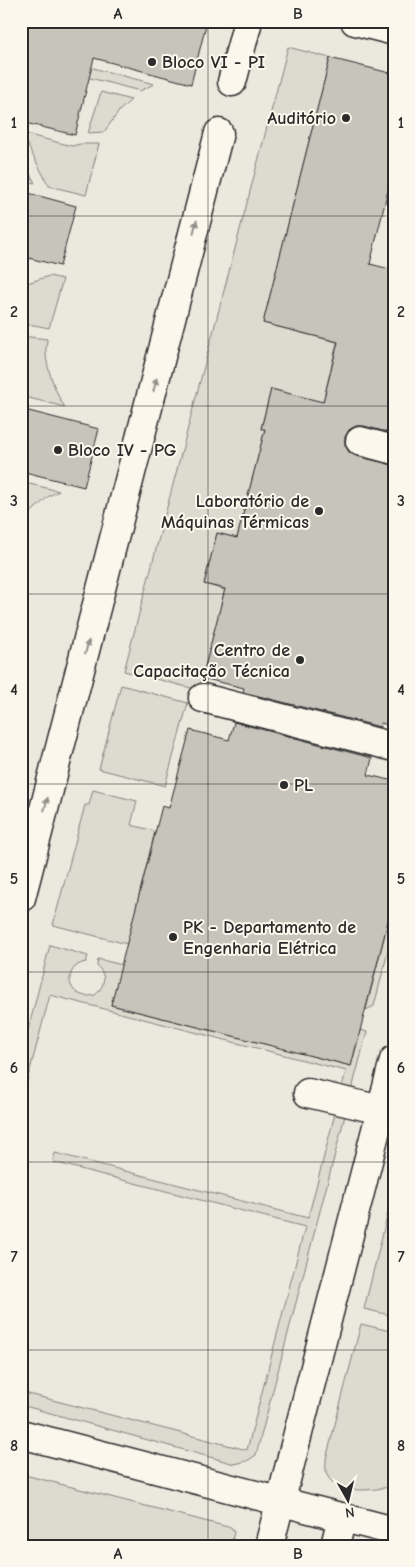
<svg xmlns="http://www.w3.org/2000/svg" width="415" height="1567" viewBox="0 0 415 1567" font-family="'Comic Neue',sans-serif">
  <rect width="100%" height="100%" fill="#fbf7ec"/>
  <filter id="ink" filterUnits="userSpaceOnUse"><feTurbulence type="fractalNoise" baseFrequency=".02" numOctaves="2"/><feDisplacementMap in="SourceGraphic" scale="10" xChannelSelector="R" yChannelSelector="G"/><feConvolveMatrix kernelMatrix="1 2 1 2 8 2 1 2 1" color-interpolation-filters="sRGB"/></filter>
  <g filter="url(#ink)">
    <rect fill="#ebe8de" x="21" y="21" width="373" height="1525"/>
    <g fill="#dddad0" stroke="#84827e">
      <polygon points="288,47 330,58 263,323 337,342 314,441 304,398 271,389 261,428 265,429 237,538 217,533 204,584 225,590 199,690 124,671"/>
      <polygon points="21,49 154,84 140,91 21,60"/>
      <polygon points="101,92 131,100 120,110 104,132 88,133"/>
      <polygon points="21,133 72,146 80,144 99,144 86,195 49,186"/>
      <polygon points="21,157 35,183 21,180"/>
      <polygon points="49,276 63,279 49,328 34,325 21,325 21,285"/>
      <path d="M21,336L47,339C47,344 45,350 46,355C47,369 57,397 65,407L21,396Z"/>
      <polygon points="21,482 59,491 49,496 25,518 21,514"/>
      <polygon points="121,685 188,703 165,786 99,769"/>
      <polygon points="93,790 137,801 131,825 155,831 127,944 53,925 85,805 89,805"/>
      <polygon points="394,898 394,928 374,1006 366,1010"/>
      <path d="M50,945L88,956L86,962C61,966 66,1002 95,995C105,986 107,975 97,966L98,959L122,965L111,1005L351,1066L361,1030L367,1032L256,1455L247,1461L235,1464L21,1405V1392L247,1450L305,1227L53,1162L55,1153L308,1218L346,1071L50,995L21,1104V1057Z"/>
      <polygon points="394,1188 394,1316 364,1309"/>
      <path d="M361,1324L394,1332V1389L389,1408L394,1410V1486C376,1490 337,1496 327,1475C325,1470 326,1464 326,1459Z"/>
      <polygon points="21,1474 232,1528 234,1532 231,1546 21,1546"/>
    </g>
    <g fill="#c7c4bc" stroke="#2b2b2b">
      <polygon points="21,21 207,21 191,84 94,58 75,135 21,122"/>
      <polygon points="330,58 394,74 394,166 370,264 394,270 394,434 364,426 356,426 349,430 345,437 345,445 349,452 356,456 394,465 394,727 381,723 380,727 243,692 244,688 202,678 225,589 204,584 217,533 237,538 265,429 261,429 271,389 323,402 338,342 263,323"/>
      <polygon points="21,191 76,206 60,266 21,256"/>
      <polygon points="21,409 99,429 84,487 21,471"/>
      <polygon points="234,722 372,758 368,775 394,781 394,898 351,1066 111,1005 162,806 169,808 190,730 229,740"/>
    </g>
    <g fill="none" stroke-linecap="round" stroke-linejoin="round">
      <defs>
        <g id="minor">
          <polyline points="355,21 394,31"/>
          <polyline points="232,82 248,21"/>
          <polyline points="360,441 394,450"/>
          <polyline points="203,698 394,747"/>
          <polyline points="21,898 219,133"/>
          <polyline points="308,1093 394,1113"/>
          <polyline points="21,1434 394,1531"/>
          <polyline points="269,1546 394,1060"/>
          <polyline points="335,1546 342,1517"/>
        </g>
      </defs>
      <use href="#minor" stroke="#2b2b2b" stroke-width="31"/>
      <use href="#minor" stroke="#fbf7ec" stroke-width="28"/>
    </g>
    <defs><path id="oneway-solid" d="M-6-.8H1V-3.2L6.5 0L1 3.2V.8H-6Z" transform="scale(1.25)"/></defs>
    <g fill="#93918c">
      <use href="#oneway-solid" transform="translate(195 227) rotate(-76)"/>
      <use href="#oneway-solid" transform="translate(155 385) rotate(-76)"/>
      <use href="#oneway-solid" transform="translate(87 647) rotate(-75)"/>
      <use href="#oneway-solid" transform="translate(46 804) rotate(-75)"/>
    </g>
  </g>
  <path fill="none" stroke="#2b2b2b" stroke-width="1" stroke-opacity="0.55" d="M208,21V1546M21,216H394M21,406H394M21,594H394M21,784H394M21,972H394M21,1162H394M21,1350H394"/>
  <g fill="#2b2b2b" stroke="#fbf7ec" stroke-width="2">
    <circle cx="152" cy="62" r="5"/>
    <circle cx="346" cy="118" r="5"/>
    <circle cx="58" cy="450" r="5"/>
    <circle cx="319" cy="511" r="5"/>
    <circle cx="300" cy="660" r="5"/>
    <circle cx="284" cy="785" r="5"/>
    <circle cx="173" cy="937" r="5"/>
  </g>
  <g text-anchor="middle" stroke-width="4" stroke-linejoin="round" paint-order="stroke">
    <g font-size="18" font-weight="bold" fill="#2b2b2b" stroke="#fbf7ec" text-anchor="start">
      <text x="162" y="68">Bloco VI - PI</text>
      <text x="336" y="124" text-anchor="end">Auditório</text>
      <text x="68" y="456">Bloco IV - PG</text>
      <text x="309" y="507" text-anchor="end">Laboratório de<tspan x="309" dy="21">Máquinas Térmicas</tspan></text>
      <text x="290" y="656" text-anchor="end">Centro de<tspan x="290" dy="21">Capacitação Técnica</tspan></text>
      <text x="294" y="791">PL</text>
      <text x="183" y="933">PK - Departamento de<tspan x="183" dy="21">Engenharia Elétrica</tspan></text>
    </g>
  </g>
  <rect width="415" height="1567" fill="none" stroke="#fbf7ec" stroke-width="55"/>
  <g transform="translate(348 1500) rotate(172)" stroke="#fbf7ec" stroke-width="4" paint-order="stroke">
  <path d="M0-4L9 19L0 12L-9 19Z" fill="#2b2b2b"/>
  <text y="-8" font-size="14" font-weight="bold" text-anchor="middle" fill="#2b2b2b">N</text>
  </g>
  <rect x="28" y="28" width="360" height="1512" fill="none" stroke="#2b2b2b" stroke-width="2"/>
  <g font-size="16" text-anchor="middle" font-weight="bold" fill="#2b2b2b">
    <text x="118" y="19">A</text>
    <text x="298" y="19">B</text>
    <text x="14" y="128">1</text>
    <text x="401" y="128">1</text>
    <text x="14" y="317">2</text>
    <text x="401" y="317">2</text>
    <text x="14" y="506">3</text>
    <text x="401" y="506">3</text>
    <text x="14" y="695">4</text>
    <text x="401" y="695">4</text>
    <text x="14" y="884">5</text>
    <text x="401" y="884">5</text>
    <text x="14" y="1073">6</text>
    <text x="401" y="1073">6</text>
    <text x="14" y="1262">7</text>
    <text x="401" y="1262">7</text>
    <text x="14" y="1451">8</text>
    <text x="401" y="1451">8</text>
    <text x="118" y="1559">A</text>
    <text x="298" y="1559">B</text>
  </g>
</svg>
